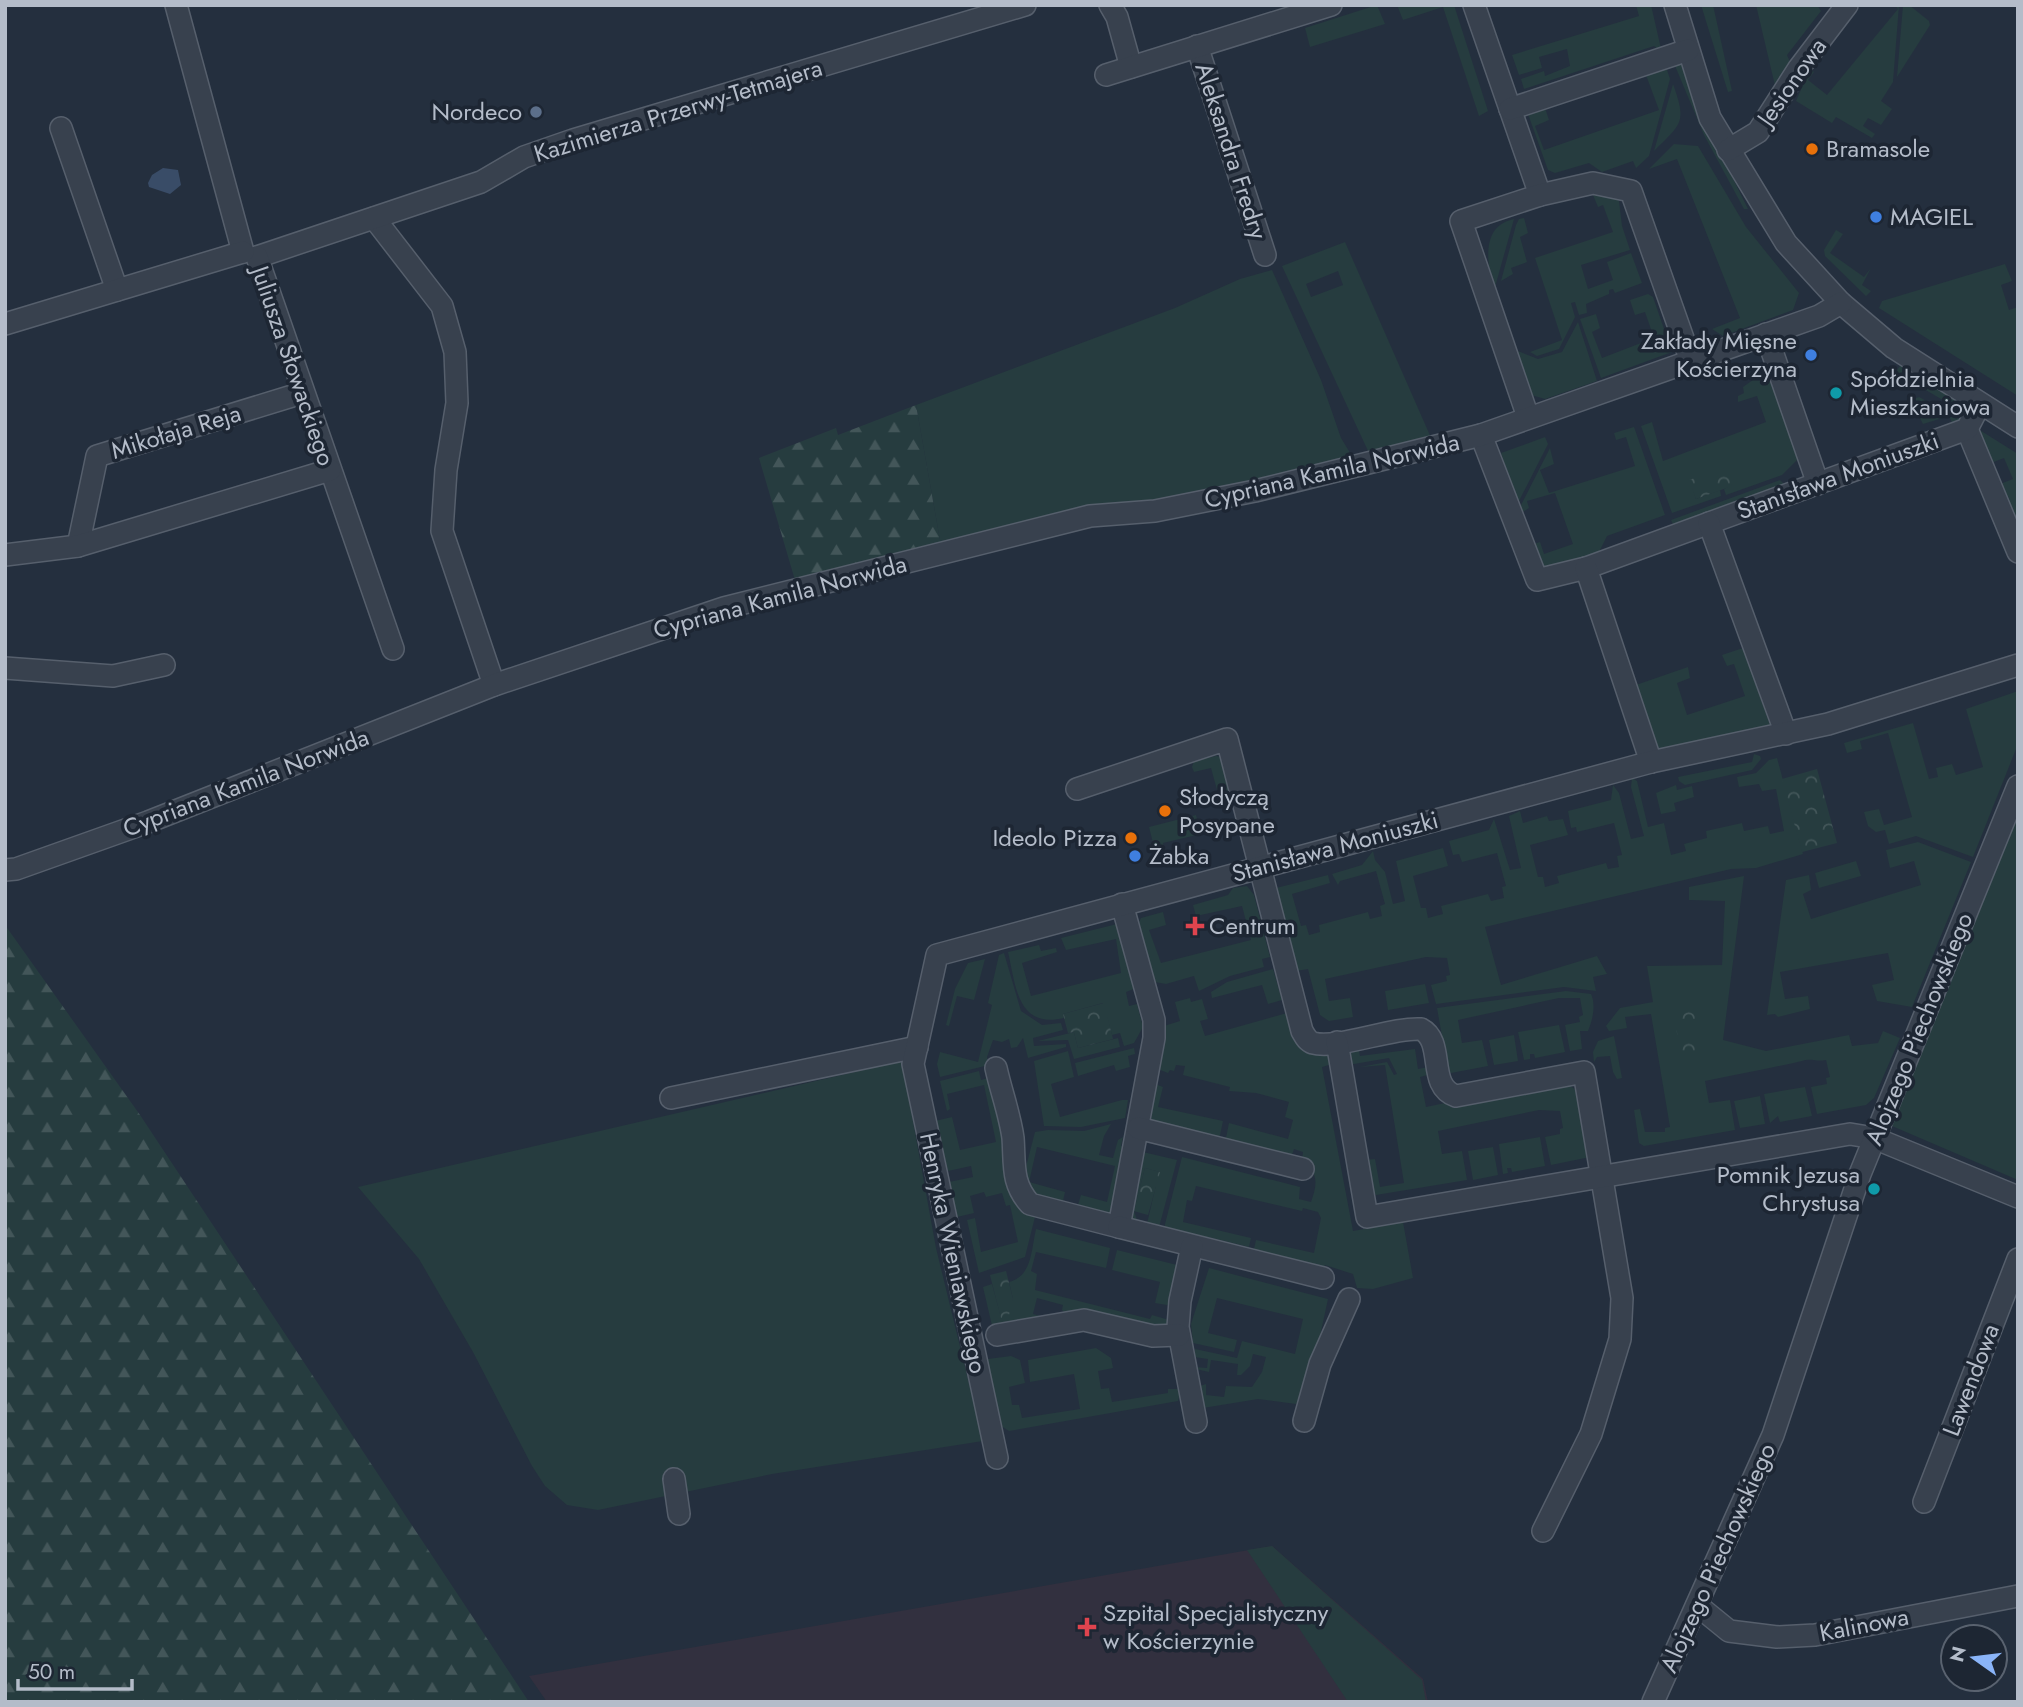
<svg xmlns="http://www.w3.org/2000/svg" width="2023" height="1707" viewBox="0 0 2023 1707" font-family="Jost,sans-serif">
  <defs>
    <pattern id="forest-firs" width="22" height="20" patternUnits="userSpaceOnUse" patternTransform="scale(1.75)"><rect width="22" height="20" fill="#263c3f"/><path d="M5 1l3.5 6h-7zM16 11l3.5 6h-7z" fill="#435659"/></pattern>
    <pattern id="park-crowns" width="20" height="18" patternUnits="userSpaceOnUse" patternTransform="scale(1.75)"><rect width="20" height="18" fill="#263c3f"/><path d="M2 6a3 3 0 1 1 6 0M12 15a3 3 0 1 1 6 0" fill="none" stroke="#435659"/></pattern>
  </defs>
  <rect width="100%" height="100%" fill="#242f3e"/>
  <polygon fill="#32303f" points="1272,1546 1423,1679 1428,1702 547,1702 529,1676"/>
  <g fill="#263c3f" fill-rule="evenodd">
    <polygon points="1377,5 1385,24 1310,47 1305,28"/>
    <polygon points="1397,5 1454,5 1488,111 1479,116 1443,7 1403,20"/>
    <polygon points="1636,5 1651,5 1662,53 1654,46 1524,89 1521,79 1544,71 1545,76 1570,66 1567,49 1539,57 1542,68 1519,75 1512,55 1639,16"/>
    <polygon points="1701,5 1713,5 1732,91 1728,92"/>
    <polygon points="1756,5 1817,5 1821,11 1787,55 1790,62 1776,90"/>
    <polygon points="1895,5 1899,5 1893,82 1881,101 1892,109 1881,125 1868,118 1863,126 1875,134 1872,138 1836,117 1832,123 1796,101 1810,69 1814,72 1808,80 1827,95 1898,9"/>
    <polygon points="1903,5 1909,5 1929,21 1930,25 1897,77"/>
    <polygon points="1673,61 1680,62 1682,66 1695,102 1748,209 1744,209 1704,135"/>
    <polygon points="1666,67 1670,79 1649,156 1636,168 1633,161 1602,172 1589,163 1555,173 1548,170 1528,114 1545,108 1549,120 1535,126 1544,150 1659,110 1646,75"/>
    <path d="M1673,84C1687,123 1682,123 1654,151Z"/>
    <polygon points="1674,144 1698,146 1746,227 1799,293 1793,310 1723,336 1712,329 1740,318 1677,159 1649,169"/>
    <polygon points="1593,195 1609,195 1619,201 1622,226 1630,250 1581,265 1588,289 1613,280 1607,262 1631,253 1642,283 1615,293 1613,289 1609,290 1609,294 1586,304 1587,313 1579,315 1575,302 1571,303 1575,317 1559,349 1537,356 1530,352 1562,340 1535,258 1613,232 1603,205 1598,207"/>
    <polygon points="1524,218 1528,233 1520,237 1527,262 1511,268 1513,274 1501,281 1516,225 1519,219"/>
    <path d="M1514,219L1497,280L1494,290C1487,264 1480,226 1514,219Z"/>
    <polygon points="1836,230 1843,234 1830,253 1864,277 1871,268 1862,285 1871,291 1866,296 1825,256 1824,250"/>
    <path d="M1345,242L1432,440L1369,453L1282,266ZM1338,271L1343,285L1311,297L1306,284Z"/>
    <polygon points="2005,264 2012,281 2001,285 2009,310 2018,307 2018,396 1879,308 1882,301"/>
    <polygon points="1272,270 1321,380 1341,438 1352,456 1225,488 941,546 916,405 1175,308 1240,279"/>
    <polygon points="1648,294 1653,297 1672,352 1601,378 1580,319 1596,314 1600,328 1592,332 1602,358 1654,338 1645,312 1635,315 1630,300"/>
    <polygon points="1578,322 1597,381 1545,399 1531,395 1515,350 1538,359 1562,352"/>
    <polygon points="1901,365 1959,401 1965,413 1895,372"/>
    <polygon points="1767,370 1800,457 1782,475 1726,495 1724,489 1732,485 1690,480 1696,499 1720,490 1721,496 1672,513 1641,426 1652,422 1663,461 1766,422 1757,396 1738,402 1738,396 1744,393 1743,387"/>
    <polygon points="1919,397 1963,420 1953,425 1949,416 1923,424 1916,410 1904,407 1903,403"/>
    <polygon points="1634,427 1665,515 1607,536 1599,552 1549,569 1540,565 1531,545 1540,542 1544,554 1573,544 1555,493 1527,501 1529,508 1521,513 1519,509 1550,448 1554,464 1540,470 1549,493 1635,466 1626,437 1616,440 1614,433"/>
    <polygon points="1978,429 2018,454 2018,525 2006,502 2010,500 2000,484 2013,479 2004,458 1991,463"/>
    <polygon points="1545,437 1548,444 1517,505 1501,453"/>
    <polygon points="1780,480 1784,484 1673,524 1671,520"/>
    <polygon points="1743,648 1770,725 1658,750 1633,686 1688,667 1690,678 1677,683 1687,715 1745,696 1734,664 1727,666 1722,655"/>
    <polygon points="2018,691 2018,744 1973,857 1916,836 1889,844 1885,830 1876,832 1868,826 1864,812 1879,809 1884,825 1912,817 1888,733 1860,741 1862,749 1847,753 1844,743 1913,723 1929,779 1938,777 1936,768 1952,764 1956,775 1983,767 1966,709"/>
    <polygon points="1754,754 1760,756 1761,759 1752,770 1685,785 1679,781 1678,777 1752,762"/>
    <polygon points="1216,756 1224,757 1236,799 1229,801 1227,794 1219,797 1211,768 1194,772 1192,767 1194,761"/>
    <polygon points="1777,758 1803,854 1756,868 1731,869 1485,927 1501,985 1597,956 1607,974 1593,977 1596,991 1564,987 1436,1004 1431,985 1447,981 1446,976 1450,975 1447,958 1426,957 1325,979 1329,1001 1350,998 1353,1017 1329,1021 1320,1015 1308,969 1296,971 1276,888 1328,875 1330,883 1292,894 1301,926 1306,925 1309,935 1320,932 1319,925 1368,912 1370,919 1382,916 1380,906 1385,904 1376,871 1340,881 1338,885 1332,874 1362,865 1373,851 1375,860 1385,872 1393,904 1405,901 1396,861 1443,848 1448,866 1413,876 1421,908 1426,908 1428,918 1443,914 1441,906 1488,894 1491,901 1504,898 1502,887 1506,886 1497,853 1462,862 1459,854 1453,855 1449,841 1489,830 1494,819 1510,870 1521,868 1509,816 1520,811 1523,823 1547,816 1549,821 1563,819 1568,835 1530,845 1538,877 1543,877 1545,887 1559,883 1557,876 1606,863 1608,869 1619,867 1617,856 1622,855 1614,823 1577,832 1576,827 1571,828 1568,811 1611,800 1613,785 1619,793 1631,839 1644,836 1631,787 1632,778 1637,781 1648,827 1664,823 1671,855 1686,851 1684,844 1707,838 1706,831 1742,823 1744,831 1768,826 1770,834 1784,831 1776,789 1762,791 1759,784 1739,787 1737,777 1756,773 1769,760"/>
    <polygon points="1676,785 1677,790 1692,786 1694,797 1674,803 1676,811 1661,814 1656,793"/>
    <polygon points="1196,815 1201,834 1163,843 1165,853 1156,855 1149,827"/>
    <polygon points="2018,816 2018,1180 1892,1126"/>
    <polygon points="1918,842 1971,862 1912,1007 1877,1001 1872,985 1894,980 1888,953 1780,972 1785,999 1808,996 1810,1009 1778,1017 1775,1014 1767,1015 1786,880 1809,875 1811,890 1803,894 1811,919 1921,885 1914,861 1890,868 1886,850"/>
    <polygon points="1856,861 1861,876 1819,888 1815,873"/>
    <path d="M1744,876L1723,1040L1766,1051L1849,1035L1852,1046L1878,1043L1883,1031L1900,1038L1874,1098L1866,1105L1817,1114L1811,1087L1827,1084L1826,1078L1830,1077L1826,1060C1816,1062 1812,1058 1802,1061C1771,1068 1736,1075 1705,1081L1709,1103L1730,1100L1735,1130L1644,1146L1639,1143L1634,1110L1640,1109L1645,1132H1665V1128L1670,1127L1651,1014L1625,1017L1627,1028L1609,1031L1606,1026L1620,1008L1653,1002L1647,966L1722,965L1725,901L1689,900V887Z"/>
    <polygon points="1247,886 1254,895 1270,957 1262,959 1264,967 1230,976 1199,991 1194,976 1166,984 1155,982 1139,922 1141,918 1163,912 1166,925 1149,930 1161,963 1251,940 1242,906 1196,916 1193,905 1228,895 1233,888"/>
    <path d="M1117,924L1136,988L1126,992L1129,1006L1137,1004L1143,1027L1134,1043L1124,1046L1120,1033L1112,1035L1103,1003L1063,1014L1064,1018C1017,1029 1016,986 1008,952L1039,945L1041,951L1056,948L1057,952L1022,963L1031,996L1121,973L1116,939L1066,950L1061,938Z"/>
    <polygon points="1004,953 1021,1011 1042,1025 1061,1023 1063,1030 1033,1038 1034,1046 1066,1044 1066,1047 1028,1058 1023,1038 1017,1047 1011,1048 1009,1039 1002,1042 993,1040 987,1057 989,1065 940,1077 937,1064 940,1052 978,1062 992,1005 988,1003 999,955"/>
    <polygon points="985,959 974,1000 957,996 949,1026 946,1025 955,989 968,963"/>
    <polygon points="1273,969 1282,1000 1268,1004 1262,985 1212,998 1211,992 1227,982"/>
    <polygon points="1425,984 1429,1003 1388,1010 1385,991"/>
    <path d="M1566,991L1591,994C1596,1005 1593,1019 1588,1031H1580L1582,1049L1570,1051L1565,1025L1580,1022L1579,1017L1583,1015L1580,998H1559L1458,1020L1462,1043L1482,1040L1488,1066L1451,1073L1448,1070L1437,1008Z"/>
    <path d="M1190,998L1191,1002L1202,999L1208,1019L1200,1021L1205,1036L1287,1013L1328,1055L1332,1064L1322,1067L1353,1231L1403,1222L1413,1278L1373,1289L1357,1288L1353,1274L1325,1265L1322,1272L1262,1253L1254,1249L1256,1240L1314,1253L1321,1218L1318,1212L1303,1208L1302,1211L1196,1186L1192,1201L1187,1200L1183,1222L1251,1238L1249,1247L1208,1237L1206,1242L1163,1232L1182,1157L1300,1187L1299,1199L1311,1202C1318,1183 1318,1172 1302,1160L1303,1152L1294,1149L1292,1155L1226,1138L1229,1123L1288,1139L1293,1120L1285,1117L1289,1102L1256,1093L1229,1091L1230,1087L1183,1075L1185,1066L1176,1065L1174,1071L1170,1070L1168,1073L1158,1069L1164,1026L1180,1021L1175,1002Z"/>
    <polygon points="1559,1025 1565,1052 1535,1058 1534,1054 1530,1054 1530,1059 1524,1060 1518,1032"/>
    <polygon points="1074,1032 1078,1048 1118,1038 1120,1047 1074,1059 1068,1040 1038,1041"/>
    <polygon points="1514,1035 1518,1061 1494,1065 1489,1040"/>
    <polygon points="1614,1036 1622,1078 1617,1079 1613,1072 1610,1056 1597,1057 1594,1062 1593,1052 1598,1041"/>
    <polygon points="1358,1045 1360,1056 1415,1049 1418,1069 1429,1067 1431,1074 1420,1077 1426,1107 1445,1103 1453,1108 1555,1089 1560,1083 1567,1083 1578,1092 1590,1157 1551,1165 1545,1137 1560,1134 1560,1129 1563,1128 1560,1111 1539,1110 1438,1131 1442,1154 1462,1151 1467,1180 1376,1195 1372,1191 1366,1160 1375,1159 1380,1187 1404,1183 1385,1065 1360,1067 1387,1062 1394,1075 1397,1074 1389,1058 1348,1065 1348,1052"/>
    <polygon points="1134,1048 1135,1054 1128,1056 1130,1067 1116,1071 1114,1065 1078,1076 1075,1063"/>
    <polygon points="1068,1051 1074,1077 1051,1084 1060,1117 1122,1100 1128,1100 1125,1118 1081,1127 1044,1126 1034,1061"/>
    <polygon points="902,1061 936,1248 983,1441 772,1474 598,1510 567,1505 545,1486 532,1466 473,1352 419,1259 358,1187"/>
    <polygon points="979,1071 981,1080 988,1078 1036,1213 1025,1257 979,1273 967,1220 975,1218 981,1252 1018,1242 1010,1205 1006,1206 1002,1193 986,1197 984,1192 970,1196 974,1213 957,1217 949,1182 973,1177 971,1166 948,1171 935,1121 952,1117 960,1150 996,1142 984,1085 947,1094 950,1109 947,1111 940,1081"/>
    <polygon points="1155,1084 1163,1087 1158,1107 1223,1121 1219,1140 1151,1121"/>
    <polygon points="1805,1087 1812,1116 1780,1122 1778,1116 1770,1123 1764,1094"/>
    <polygon points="1760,1096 1765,1124 1740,1128 1734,1101"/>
    <polygon points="1111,1124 1104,1136 1099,1155 1113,1158 1118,1140 1123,1137 1121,1146 1131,1149 1118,1211 1110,1216 1067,1208 1068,1202 1078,1205 1081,1195 1107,1202 1115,1166 1037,1147 1029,1182 1065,1192 1063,1201 1029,1193 1022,1182 1035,1132 1048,1130 1084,1131"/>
    <polygon points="1540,1137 1545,1166 1512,1172 1511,1168 1507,1168 1508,1173 1503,1174 1499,1144"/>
    <polygon points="1493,1147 1498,1175 1473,1180 1468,1151"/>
    <polygon points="1143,1152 1177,1160 1158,1231 1146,1228 1159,1172 1145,1168 1134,1211 1139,1226 1131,1220 1129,1213"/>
    <path d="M1036,1229L1110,1248L1106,1268L1036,1252L1031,1271L1037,1274L1035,1290L1150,1319L1152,1315L1169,1320L1168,1326L1164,1329L1067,1315L1062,1310L1063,1305L1037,1298L1033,1314L1048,1318L993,1330L983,1287L992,1284L1001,1317L1013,1299L1009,1282C1032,1276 1031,1251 1036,1229Z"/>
    <polygon points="1117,1250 1181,1266 1172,1303 1167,1305 1155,1303 1160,1282 1112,1270"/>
    <polygon points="1209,1268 1328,1299 1310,1382 1296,1404 1258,1399 1203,1408 1197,1390 1200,1386 1206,1384 1206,1395 1224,1397 1226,1386 1252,1387 1262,1372 1266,1357 1253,1354 1250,1366 1241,1375 1237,1375 1238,1364 1211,1360 1209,1372 1196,1369 1195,1367 1207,1368 1208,1359 1194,1357 1195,1349 1237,1358 1242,1341 1295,1354 1303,1319 1217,1298 1208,1333 1237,1340 1234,1352 1193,1343 1191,1324"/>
    <polygon points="1096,1348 1111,1358 1113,1368 1098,1371 1101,1389 1109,1388 1112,1402 1168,1393 1168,1389 1181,1389 1178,1401 1009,1431 1001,1426 986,1363 988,1359 1011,1356 1020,1360 1025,1383 1009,1387 1012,1405 1019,1405 1022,1418 1080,1409 1074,1374 1030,1382 1028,1360"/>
    <polygon points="1272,1546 1422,1680 1426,1702 1348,1702 1247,1550"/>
  </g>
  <g fill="url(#forest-firs)">
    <polygon points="916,405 941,546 795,580 759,458 836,428 838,435"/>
    <polygon points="5,925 140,1115 529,1702 5,1702"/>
  </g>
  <g fill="url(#park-crowns)">
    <polygon points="1726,467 1732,486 1696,499 1689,480"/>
    <polygon points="1817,769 1837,843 1802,852 1782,779"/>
    <polygon points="1104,1003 1113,1039 1078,1048 1074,1032 1068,1033 1063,1014"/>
    <polygon points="1693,1006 1701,1006 1702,1026 1698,1027 1703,1059 1682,1063 1673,1009"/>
    <polygon points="1145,1168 1160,1172 1148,1215 1134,1211"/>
    <polygon points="1006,1271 1013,1299 1009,1315 1001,1318 990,1275"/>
  </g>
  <polygon fill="#394c67" points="163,168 178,170 181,185 170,194 149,187 148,183 152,175"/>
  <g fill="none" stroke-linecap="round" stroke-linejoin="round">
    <defs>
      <g id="minor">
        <polyline points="176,5 243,252"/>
        <polyline points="1110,5 1117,17 1131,67"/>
        <polyline points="1474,5 1540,195"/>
        <polyline points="1675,5 1710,118 1786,243 1841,303 1894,348 2018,427"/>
        <polyline points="1197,46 1265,255"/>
        <polyline points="1106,75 1331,5"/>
        <polyline points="1510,109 1688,50"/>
        <polyline points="61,128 117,290"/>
        <polyline points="1728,150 1758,132 1799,68 1847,5"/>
        <polyline points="374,218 442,306 455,352 457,403 446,470 442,531 494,685"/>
        <polyline points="257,257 481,182 524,157 573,140 1025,5"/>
        <polyline points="257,257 393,649"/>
        <polyline points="5,324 243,252"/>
        <polyline points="1766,334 1818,484"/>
        <polyline points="1528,417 1461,221 1540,195 1593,183 1631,191 1691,361"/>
        <polyline points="1967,429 2018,552"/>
        <polyline points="1481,435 1537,580 1586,568 1967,429 1980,404"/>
        <polyline points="1709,523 1786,734"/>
        <polyline points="78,546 97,456 302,393"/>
        <polyline points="5,555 78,546 330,470"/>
        <polyline points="1586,568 1651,762"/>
        <polyline points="5,668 113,676 164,665"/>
        <path d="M1077,789L1227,739L1302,1031C1305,1036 1307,1041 1313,1043C1336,1050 1392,1027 1421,1029C1446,1042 1426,1086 1456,1096L1584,1072L1622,1298L1620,1339L1591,1434L1543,1531"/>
        <polyline points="5,870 16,869 148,822 494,685 724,608 1090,516 1155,511 1255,491 1481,435 1819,316 1841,303"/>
        <polyline points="1337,1042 1367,1217 1850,1134 1874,1138 2018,1197"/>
        <path d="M996,1068C1001,1091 1010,1115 1013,1138C1015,1164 1011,1183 1030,1204L1119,1227L1154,1038V1020L1122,904"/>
        <polyline points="671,1098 917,1047"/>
        <polyline points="1138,1128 1303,1169"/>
        <polyline points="1119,1227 1323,1278"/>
        <polyline points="1192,1246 1180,1301 1178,1327 1196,1422"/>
        <polyline points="997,1335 1084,1320 1153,1336 1179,1335"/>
        <polyline points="1304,1421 1320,1364 1349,1299"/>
        <polyline points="997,1458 913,1064 937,955 1651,762 1828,724 2018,665"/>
        <polyline points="674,1479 679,1514"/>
        <polyline points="1924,1502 2018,1259"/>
        <polyline points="1697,1605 1729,1631 1777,1637 1815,1635 2018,1596"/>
        <polyline points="1653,1702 1773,1435 1860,1174 2018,786"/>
      </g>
    </defs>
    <use href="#minor" stroke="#565f6c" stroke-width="24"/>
    <use href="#minor" stroke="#38414e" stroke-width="21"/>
  </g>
  <circle fill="#5c6f8a" stroke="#1d2633" stroke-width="2.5" cx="536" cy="112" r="7"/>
  <g fill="#e8710a" stroke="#1d2633" stroke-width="2.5">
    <circle cx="1812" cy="149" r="7"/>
    <circle cx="1165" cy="811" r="7"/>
    <circle cx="1131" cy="838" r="7"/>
  </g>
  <g fill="#3f7fe0" stroke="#1d2633" stroke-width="2.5">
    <circle cx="1876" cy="217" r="7"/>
    <circle cx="1811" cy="355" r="7"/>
    <circle cx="1135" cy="856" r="7"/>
  </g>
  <g fill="#0f9aa8" stroke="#1d2633" stroke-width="2.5">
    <circle cx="1836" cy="393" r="7"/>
    <circle cx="1874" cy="1189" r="7"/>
  </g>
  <g fill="#e0444e" stroke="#1d2633" stroke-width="2.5">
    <path d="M1191.5 915.5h7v7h7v7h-7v7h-7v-7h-7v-7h7z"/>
    <path d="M1083.5 1616.5h7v7h7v7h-7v7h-7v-7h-7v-7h7z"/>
  </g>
  <g text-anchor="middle" stroke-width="7" stroke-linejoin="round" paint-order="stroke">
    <g font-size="24" fill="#b4bcc9" stroke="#1d2633">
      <text transform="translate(1792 82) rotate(-55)" y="8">Jesionowa</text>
      <text transform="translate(678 111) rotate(-17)" y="8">Kazimierza Przerwy-Tetmajera</text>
      <text transform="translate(1231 151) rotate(72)" y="8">Aleksandra Fredry</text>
      <text transform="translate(293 366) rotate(71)" y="8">Juliusza Słowackiego</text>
      <text transform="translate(176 432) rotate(-17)" y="8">Mikołaja Reja</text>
      <text transform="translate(1332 471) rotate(-13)" y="8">Cypriana Kamila Norwida</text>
      <text transform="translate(1838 476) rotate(-20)" y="8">Stanisława Moniuszki</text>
      <text transform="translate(780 597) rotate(-15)" y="8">Cypriana Kamila Norwida</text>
      <text transform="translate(246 783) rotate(-21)" y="8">Cypriana Kamila Norwida</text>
      <text transform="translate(1335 847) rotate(-15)" y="8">Stanisława Moniuszki</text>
      <text transform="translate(1919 1029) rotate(-68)" y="8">Alojzego Piechowskiego</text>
      <text transform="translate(953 1253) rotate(78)" y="8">Henryka Wieniawskiego</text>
      <text transform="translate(1971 1380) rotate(-69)" y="8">Lawendowa</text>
      <text transform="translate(1718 1558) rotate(-66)" y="8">Alojzego Piechowskiego</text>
      <text transform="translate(1864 1625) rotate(-11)" y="8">Kalinowa</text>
    </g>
    <g font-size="24" fill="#b4bcc9" stroke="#1d2633" text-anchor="start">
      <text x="522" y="120" text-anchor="end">Nordeco</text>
      <text x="1826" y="157">Bramasole</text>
      <text x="1890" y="225">MAGIEL</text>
      <text x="1797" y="349" text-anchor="end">Zakłady Mięsne<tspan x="1797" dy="28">Kościerzyna</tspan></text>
      <text x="1850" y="387">Spółdzielnia<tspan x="1850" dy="28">Mieszkaniowa</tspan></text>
      <text x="1179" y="805">Słodyczą<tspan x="1179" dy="28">Posypane</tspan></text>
      <text x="1117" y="846" text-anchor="end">Ideolo Pizza</text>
      <text x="1149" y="864">Żabka</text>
      <text x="1209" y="934">Centrum</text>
      <text x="1860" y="1183" text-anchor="end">Pomnik Jezusa<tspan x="1860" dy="28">Chrystusa</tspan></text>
      <text x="1103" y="1621">Szpital Specjalistyczny<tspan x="1103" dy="28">w Kościerzynie</tspan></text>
    </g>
  </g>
  <rect width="2023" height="1707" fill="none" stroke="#b4bcc9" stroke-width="14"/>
  <g transform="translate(1974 1658) rotate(284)"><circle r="33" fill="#1d2633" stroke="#59626f" stroke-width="2"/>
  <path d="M0-5L12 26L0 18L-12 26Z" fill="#8ab4f8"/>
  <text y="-10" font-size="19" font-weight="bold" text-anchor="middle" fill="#b4bcc9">N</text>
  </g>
  <path d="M18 1679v10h114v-10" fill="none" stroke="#b4bcc9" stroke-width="3.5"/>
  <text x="28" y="1679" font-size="21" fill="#b4bcc9" stroke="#1d2633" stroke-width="5" paint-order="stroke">50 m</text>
</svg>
